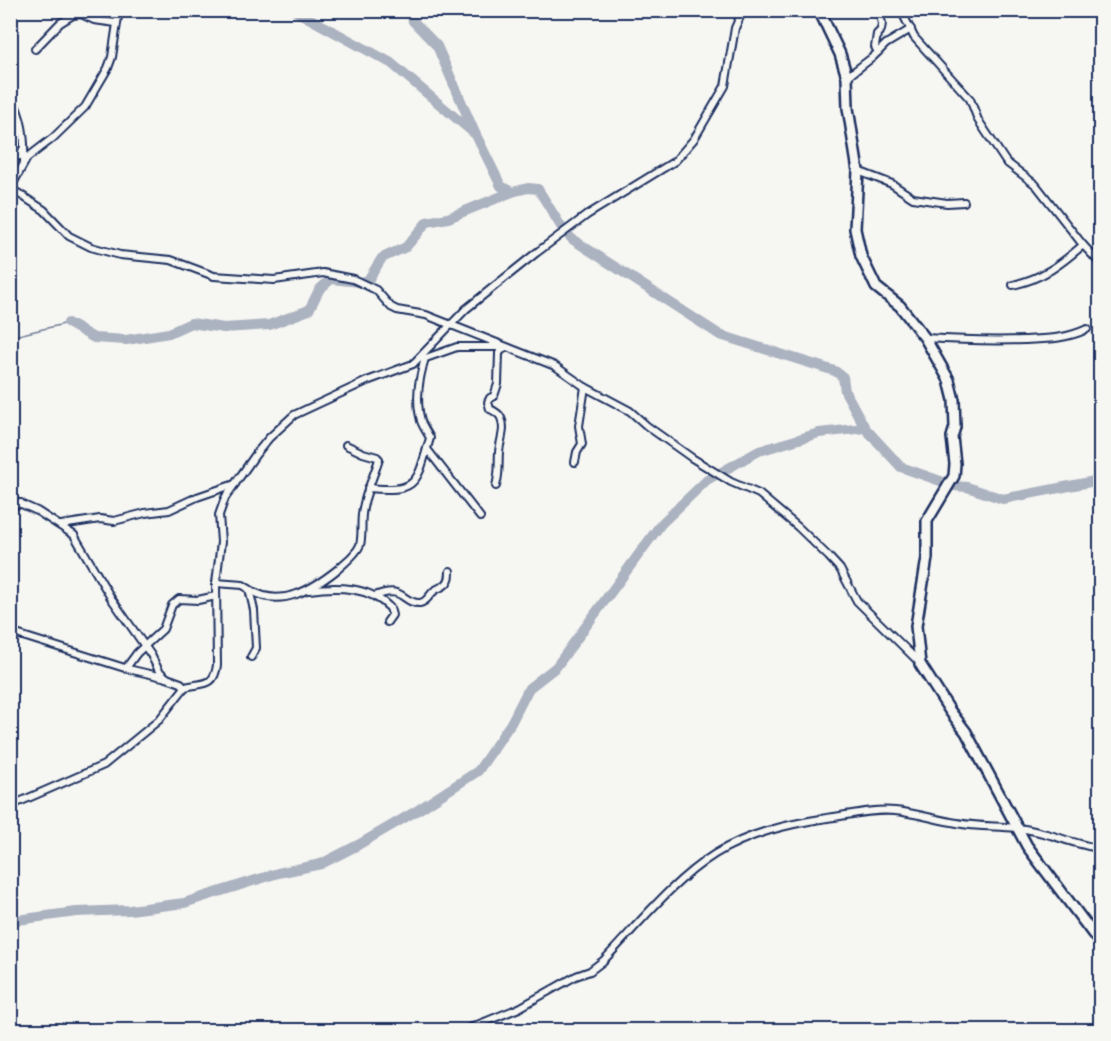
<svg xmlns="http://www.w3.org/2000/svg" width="1111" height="1041" viewBox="0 0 1111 1041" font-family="'Gochi Hand',sans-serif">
  <rect width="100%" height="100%" fill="#f6f6f2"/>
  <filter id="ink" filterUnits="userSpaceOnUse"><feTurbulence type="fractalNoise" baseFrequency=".0167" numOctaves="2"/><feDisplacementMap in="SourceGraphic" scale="12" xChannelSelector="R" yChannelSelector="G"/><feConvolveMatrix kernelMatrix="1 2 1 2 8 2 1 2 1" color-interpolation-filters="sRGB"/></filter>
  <g filter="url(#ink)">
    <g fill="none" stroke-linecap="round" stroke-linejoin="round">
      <polyline stroke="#717e99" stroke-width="1.5" points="10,337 68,323"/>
      <g stroke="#abb2c0" stroke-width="10">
        <polyline points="294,10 391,63 476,135 501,186 512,192 528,188 538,189 562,228 572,239 720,335 835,371 843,377 845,391 865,428 901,467 946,483"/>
        <polyline points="409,10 413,21 437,46 475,133"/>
        <polyline points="68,323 94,338 126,340 169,333 191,323 224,328 269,325 309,310 319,290 331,279 360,282 368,280 382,258 406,247 427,222 448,218 512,192"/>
        <polyline points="954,486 967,487 1003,499 1100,480"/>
        <polyline points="10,921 76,912 130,910 184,903 278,873 321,864 358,845 418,810 478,771 511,723 529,688 556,667 661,524 707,480 759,451 819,433 865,428"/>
      </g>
      <defs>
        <g id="street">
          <polyline points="878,10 882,23 881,30 877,34 875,47 878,52"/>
          <polyline points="901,10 914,37 970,99 978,120 1006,162 1036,185 1083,245 1100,263"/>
          <polyline points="35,49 60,23 73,15 81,14 94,20 116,23"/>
          <polyline points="847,77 873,57 886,44 911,29"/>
          <path d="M10,95C23,117 25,138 24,163"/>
          <polyline points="10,158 20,156 23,149"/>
          <polyline points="858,171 892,184 913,198 947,203 964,202"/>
          <polyline points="10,188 44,210 69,236 91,247 120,255 171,260 214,276 274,280 323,273 353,279 376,290 391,307 397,310 426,315 555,366 585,387 630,411 647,426 692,458 731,482 759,494 798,527 829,557 840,569 857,601 920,663"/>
          <polyline points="10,189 27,158 53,138 85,107 108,68 112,57 119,10"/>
          <path d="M1013,285C1043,278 1060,265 1083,245"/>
          <path d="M925,338C958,340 991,341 1024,340C1047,339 1066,339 1087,329"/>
          <polyline points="423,359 457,347 498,347"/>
          <polyline points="427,449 480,517"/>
          <polyline points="575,462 577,452 582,444 579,426 585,387"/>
          <path d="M496,486C500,471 498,465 499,452C500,440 506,429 501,418C499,413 494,411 490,409L488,402L490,398L494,396L498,384L499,353L504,348"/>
          <path d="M368,488C419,493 417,482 430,438C427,432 423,427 421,421C415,399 419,379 425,358"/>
          <polyline points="10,499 37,511 74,535 111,598 151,655 159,671 167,678"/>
          <polyline points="10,507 21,503"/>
          <polyline points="61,525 100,519 114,521 145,513 169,510 197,497 235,484"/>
          <polyline points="216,583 243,585 249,589 254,610 256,648 251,657"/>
          <path d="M249,589C280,610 313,589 338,569C345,562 356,555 360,545C363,534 360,520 363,508C366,491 374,476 379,459L377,457L363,453L346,445"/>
          <path d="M309,590C337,586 369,586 390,608L392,615L387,622"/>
          <path d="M375,596C404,584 402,604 420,603C427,602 429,595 434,591C438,588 443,587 446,584C450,580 450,576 450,571"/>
          <polyline points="10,632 128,669 167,678 181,683 185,687"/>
          <polyline points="126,668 137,653 163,629 172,605 179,599 198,600 216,596"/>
          <path d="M10,806L104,765L159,720L185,687C203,682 214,688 217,665L216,583L221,542L219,515L225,498L256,454L269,438L294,415L367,381L413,364L466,309L536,253L587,215L675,161L694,139L725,86L735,28L743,10"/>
          <path d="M465,1030L519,1008L576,976L590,971L603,961C638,925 672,881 715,854C749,833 788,824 827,818C849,815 872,809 895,811C916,813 937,820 957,823C977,827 997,826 1016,828C1046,830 1072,845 1100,848"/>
        </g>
        <polyline id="secondary" points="819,10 840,54 847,77 848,108 858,171 855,229 861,256 876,287 900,306 925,338 949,380 954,400 955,427 952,437 955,464 954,476 927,521 927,558 916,626 920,664 950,711 966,732 1027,846 1100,943"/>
      </defs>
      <use href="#street" stroke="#1b2f5e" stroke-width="10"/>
      <use href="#secondary" stroke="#1b2f5e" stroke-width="14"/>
      <use href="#street" stroke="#f6f6f2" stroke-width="6"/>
      <use href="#secondary" stroke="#f6f6f2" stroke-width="9"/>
    </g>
  </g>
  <rect width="1111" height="1041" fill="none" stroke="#f6f6f2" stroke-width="36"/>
  <rect x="18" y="18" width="1075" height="1005" fill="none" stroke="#1b2f5e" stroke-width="2" filter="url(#ink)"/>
</svg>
